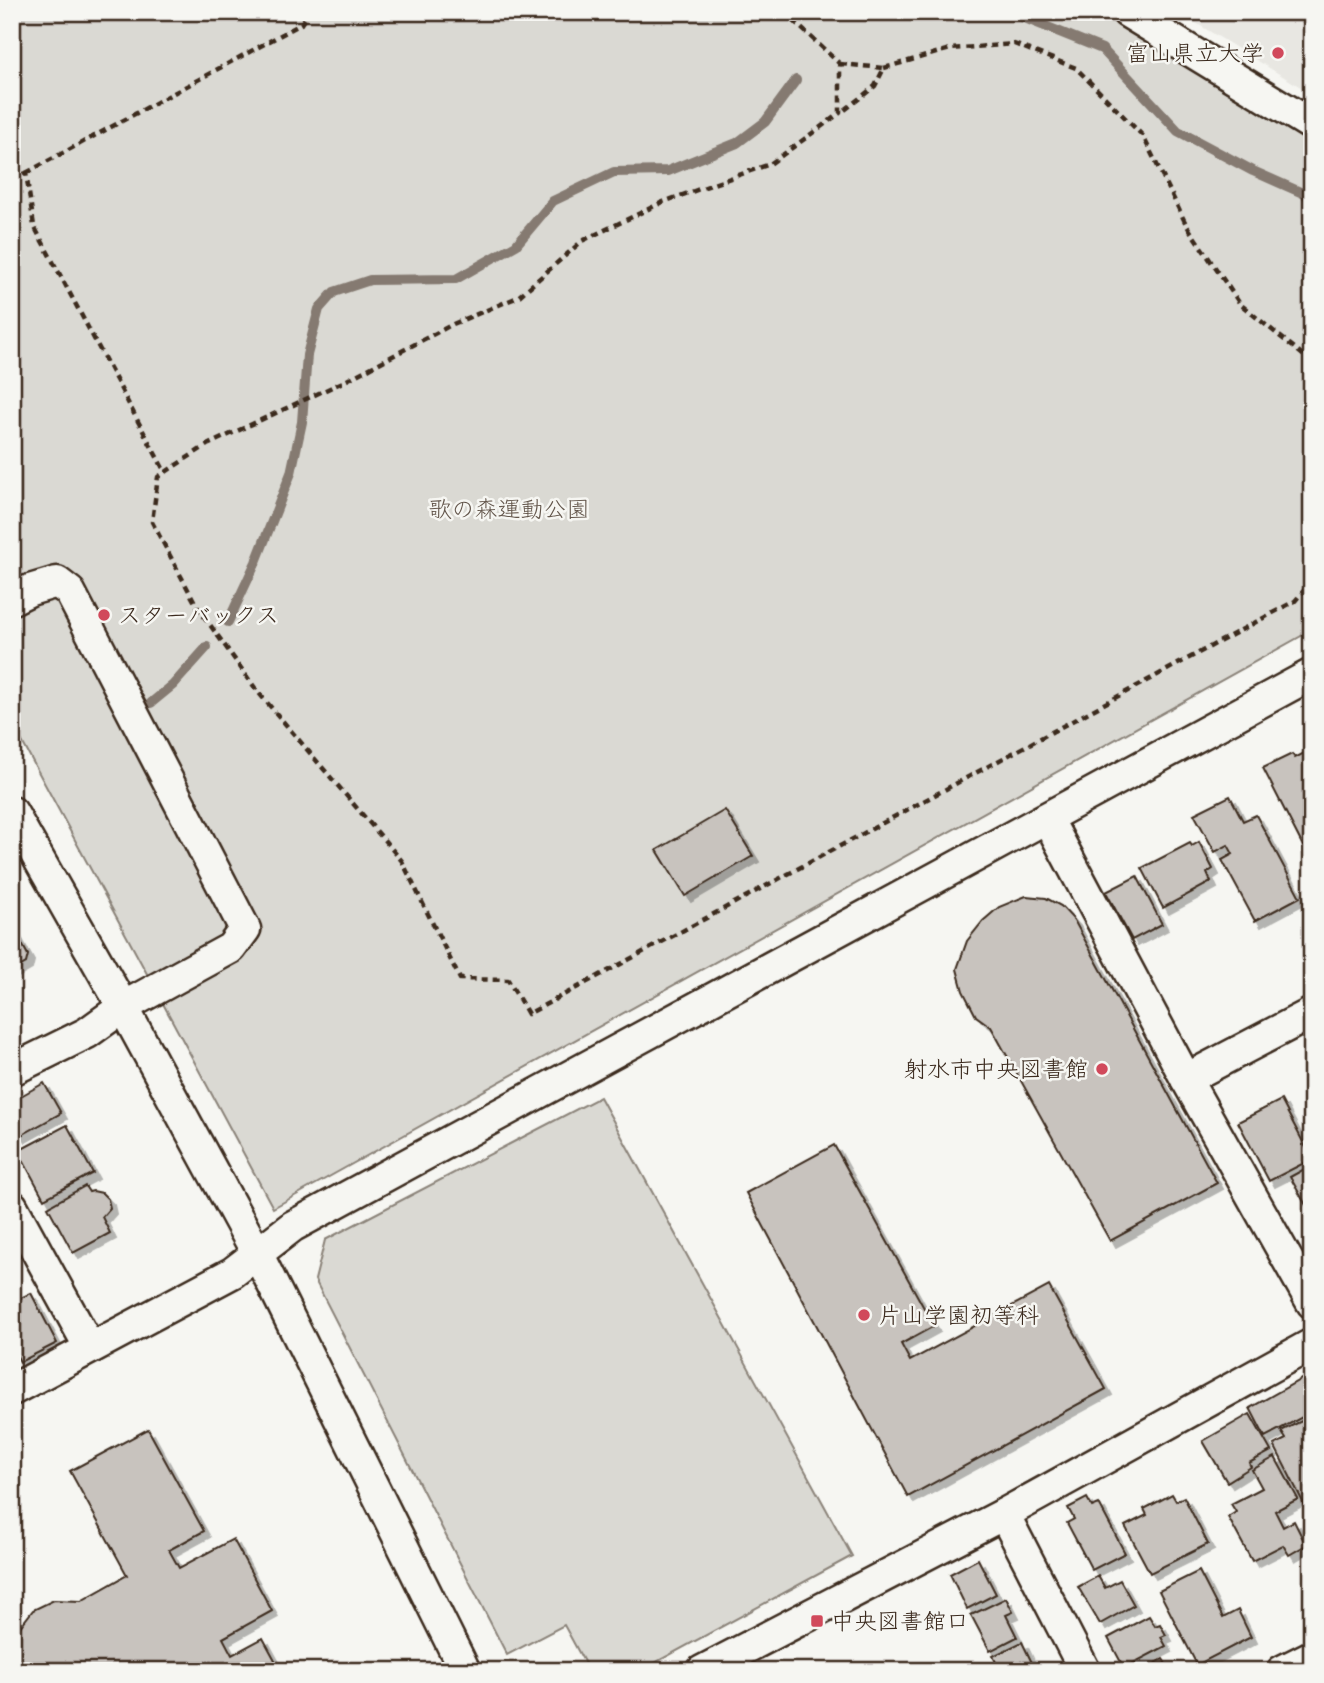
<svg xmlns="http://www.w3.org/2000/svg" width="1324" height="1683" viewBox="0 0 1324 1683" font-family="'Architects Daughter','Klee One',sans-serif">
  <defs>
    <filter id="shadow"><feDropShadow dx="6" dy="6" stdDeviation="0" flood-color="#0004"/></filter>
  </defs>
  <rect width="100%" height="100%" fill="#f6f6f2"/>
  <filter id="ink" filterUnits="userSpaceOnUse"><feTurbulence type="fractalNoise" baseFrequency=".0143" numOctaves="2"/><feDisplacementMap in="SourceGraphic" scale="14" xChannelSelector="R" yChannelSelector="G"/><feConvolveMatrix kernelMatrix="1 2 1 2 8 2 1 2 1" color-interpolation-filters="sRGB"/></filter>
  <g filter="url(#ink)">
    <polygon fill="#e8e7e2" points="1178,12 1312,12 1312,94"/>
    <g fill="#dad9d3" stroke="#8a8278" stroke-width="2">
      <polygon points="12,12 1105,12 1312,140 1312,630 273,1208 12,723"/>
      <polygon points="600,1097 852,1556 640,1671 589,1671 564,1625 507,1655 315,1280 325,1240"/>
    </g>
    <g fill="none" stroke-linecap="round" stroke-linejoin="round">
      <g stroke="#857a71" stroke-width="10">
        <polyline points="1010,12 1102,49 1178,131 1253,171 1307,195 1312,205"/>
        <polyline points="228,622 256,562 291,473 302,422 307,355 319,309 334,292 370,280 456,279 516,245 553,201 614,172 668,171 737,143 765,122 796,80"/>
        <polyline points="151,703 173,685 207,647"/>
      </g>
    </g>
    <g fill="#c8c3be" stroke="#3b2a1e" stroke-width="2" filter="url(#shadow)">
      <polygon points="1312,749 1312,841 1303,846 1263,768 1292,754 1295,758"/>
      <polygon points="1230,796 1243,821 1256,815 1300,897 1255,921 1222,860 1233,854 1228,845 1215,852 1194,814"/>
      <polygon points="725,810 753,856 685,896 657,850"/>
      <polygon points="1199,842 1213,869 1207,873 1211,882 1163,908 1142,868 1190,843 1192,846"/>
      <polygon points="1137,876 1162,924 1132,940 1106,892"/>
      <polygon points="1026,896 1046,898 1061,906 1074,920 1217,1183 1110,1241 991,1027 976,1016 963,991 957,969 967,941 983,921 999,907"/>
      <polygon points="12,926 28,955 26,963 12,971"/>
      <polygon points="44,1083 61,1113 20,1136 12,1122 12,1101"/>
      <polygon points="1281,1100 1312,1159 1269,1181 1238,1122"/>
      <polygon points="67,1125 93,1173 44,1199 18,1151"/>
      <polygon points="834,1145 934,1326 901,1344 910,1361 1049,1286 1106,1389 908,1497 746,1193"/>
      <polygon points="1312,1165 1312,1204 1307,1207 1290,1177"/>
      <polygon points="85,1186 89,1192 93,1191 102,1193 108,1199 110,1208 102,1217 110,1233 73,1253 48,1207"/>
      <polygon points="31,1293 57,1343 20,1362 12,1347 12,1302"/>
      <polygon points="1312,1373 1312,1412 1265,1437 1250,1408"/>
      <polygon points="1250,1414 1271,1451 1249,1463 1251,1467 1227,1482 1203,1441"/>
      <polygon points="1312,1416 1312,1505 1306,1508 1274,1445 1286,1439 1281,1431"/>
      <polygon points="148,1429 204,1531 169,1550 179,1568 233,1539 272,1611 223,1638 232,1655 263,1638 281,1671 183,1671 180,1665 170,1671 12,1671 12,1642 16,1632 33,1610 54,1600 81,1601 127,1575 70,1471"/>
      <polygon points="1275,1457 1298,1499 1275,1511 1283,1527 1294,1521 1306,1545 1289,1555 1283,1545 1252,1561 1228,1517 1236,1512 1231,1504 1262,1488 1252,1470"/>
      <polygon points="1172,1494 1176,1501 1184,1497 1208,1544 1150,1573 1125,1526 1147,1515 1144,1509"/>
      <polygon points="1087,1498 1092,1507 1099,1504 1125,1553 1092,1570 1067,1523 1074,1519 1068,1508"/>
      <polygon points="978,1559 996,1594 967,1609 950,1574"/>
      <polygon points="1199,1571 1223,1618 1238,1610 1251,1637 1197,1665 1159,1591"/>
      <polygon points="1098,1576 1105,1588 1120,1580 1134,1605 1100,1624 1078,1587"/>
      <polygon points="1006,1598 1013,1612 1006,1615 1017,1637 990,1651 971,1615"/>
      <polygon points="1149,1616 1155,1626 1160,1624 1166,1635 1161,1637 1166,1646 1124,1668 1108,1638"/>
      <polygon points="1022,1642 1035,1669 1043,1664 1047,1671 1000,1671 993,1656"/>
      <polygon points="1163,1659 1170,1671 1141,1671"/>
    </g>
    <g fill="none" stroke-linecap="round" stroke-linejoin="round">
      <defs>
        <g id="minor">
          <polyline points="1127,12 1312,125"/>
          <polyline points="12,599 30,590 57,582 70,592 245,929 231,948 123,1007 87,1033 12,1070"/>
          <polyline points="12,812 123,1007 258,1255 465,1671"/>
          <polyline points="1047,818 1186,1079 1312,1303"/>
          <polyline points="1186,1079 1312,1013"/>
          <polyline points="12,1206 90,1348"/>
          <polyline points="12,1390 232,1273 293,1226 1312,674"/>
          <polyline points="1004,1514 1085,1671"/>
          <polyline points="702,1671 1004,1514 1312,1344"/>
          <polyline points="1282,1671 1312,1656"/>
        </g>
      </defs>
      <use href="#minor" stroke="#3b2a1e" stroke-width="35"/>
      <g stroke="#3b2a1e" stroke-width="4.5" stroke-dasharray="7 5" stroke-linecap="butt">
        <polyline points="784,12 840,64 840,113 770,164 663,202 582,241 518,297 453,324 347,380 207,445 158,477 152,522 198,608 258,692 402,861 460,979 508,980 528,1014 1295,601 1312,581"/>
        <polyline points="840,64 884,68 875,86 841,113"/>
        <polyline points="884,68 950,49 1014,44 1076,68 1143,136 1187,226 1240,304 1308,359 1312,365"/>
        <polyline points="26,173 301,24 309,12"/>
        <polyline points="12,179 26,173 34,226 165,472"/>
      </g>
      <use href="#minor" stroke="#f6f6f2" stroke-width="30"/>
    </g>
  </g>
  <g fill="#d1495b" stroke="#f6f6f2" stroke-width="2.5">
    <circle cx="1278" cy="53" r="7"/>
    <circle cx="104" cy="615" r="7"/>
    <circle cx="1102" cy="1069" r="7"/>
    <circle cx="864" cy="1315" r="7"/>
    <rect x="810" y="1614" width="14" height="14" rx="3.5"/>
  </g>
  <g text-anchor="middle" stroke-width="5" stroke-linejoin="round" paint-order="stroke">
    <g font-size="23" fill="#3b2a1e" stroke="#f6f6f2" text-anchor="start">
      <text x="1264" y="61" text-anchor="end">富山県立大学</text>
      <text x="118" y="623">スターバックス</text>
      <text x="1088" y="1077" text-anchor="end">射水市中央図書館</text>
      <text x="878" y="1323">片山学園初等科</text>
      <text x="831" y="1629">中央図書館口</text>
    </g>
    <g font-size="23" fill="#63564b" stroke="#f6f6f2">
      <text x="509" y="517">歌の森運動公園</text>
    </g>
  </g>
  <rect width="1324" height="1683" fill="none" stroke="#f6f6f2" stroke-width="42"/>
  <rect x="21" y="21" width="1282" height="1641" fill="none" stroke="#3b2a1e" stroke-width="2.5" filter="url(#ink)"/>
</svg>
